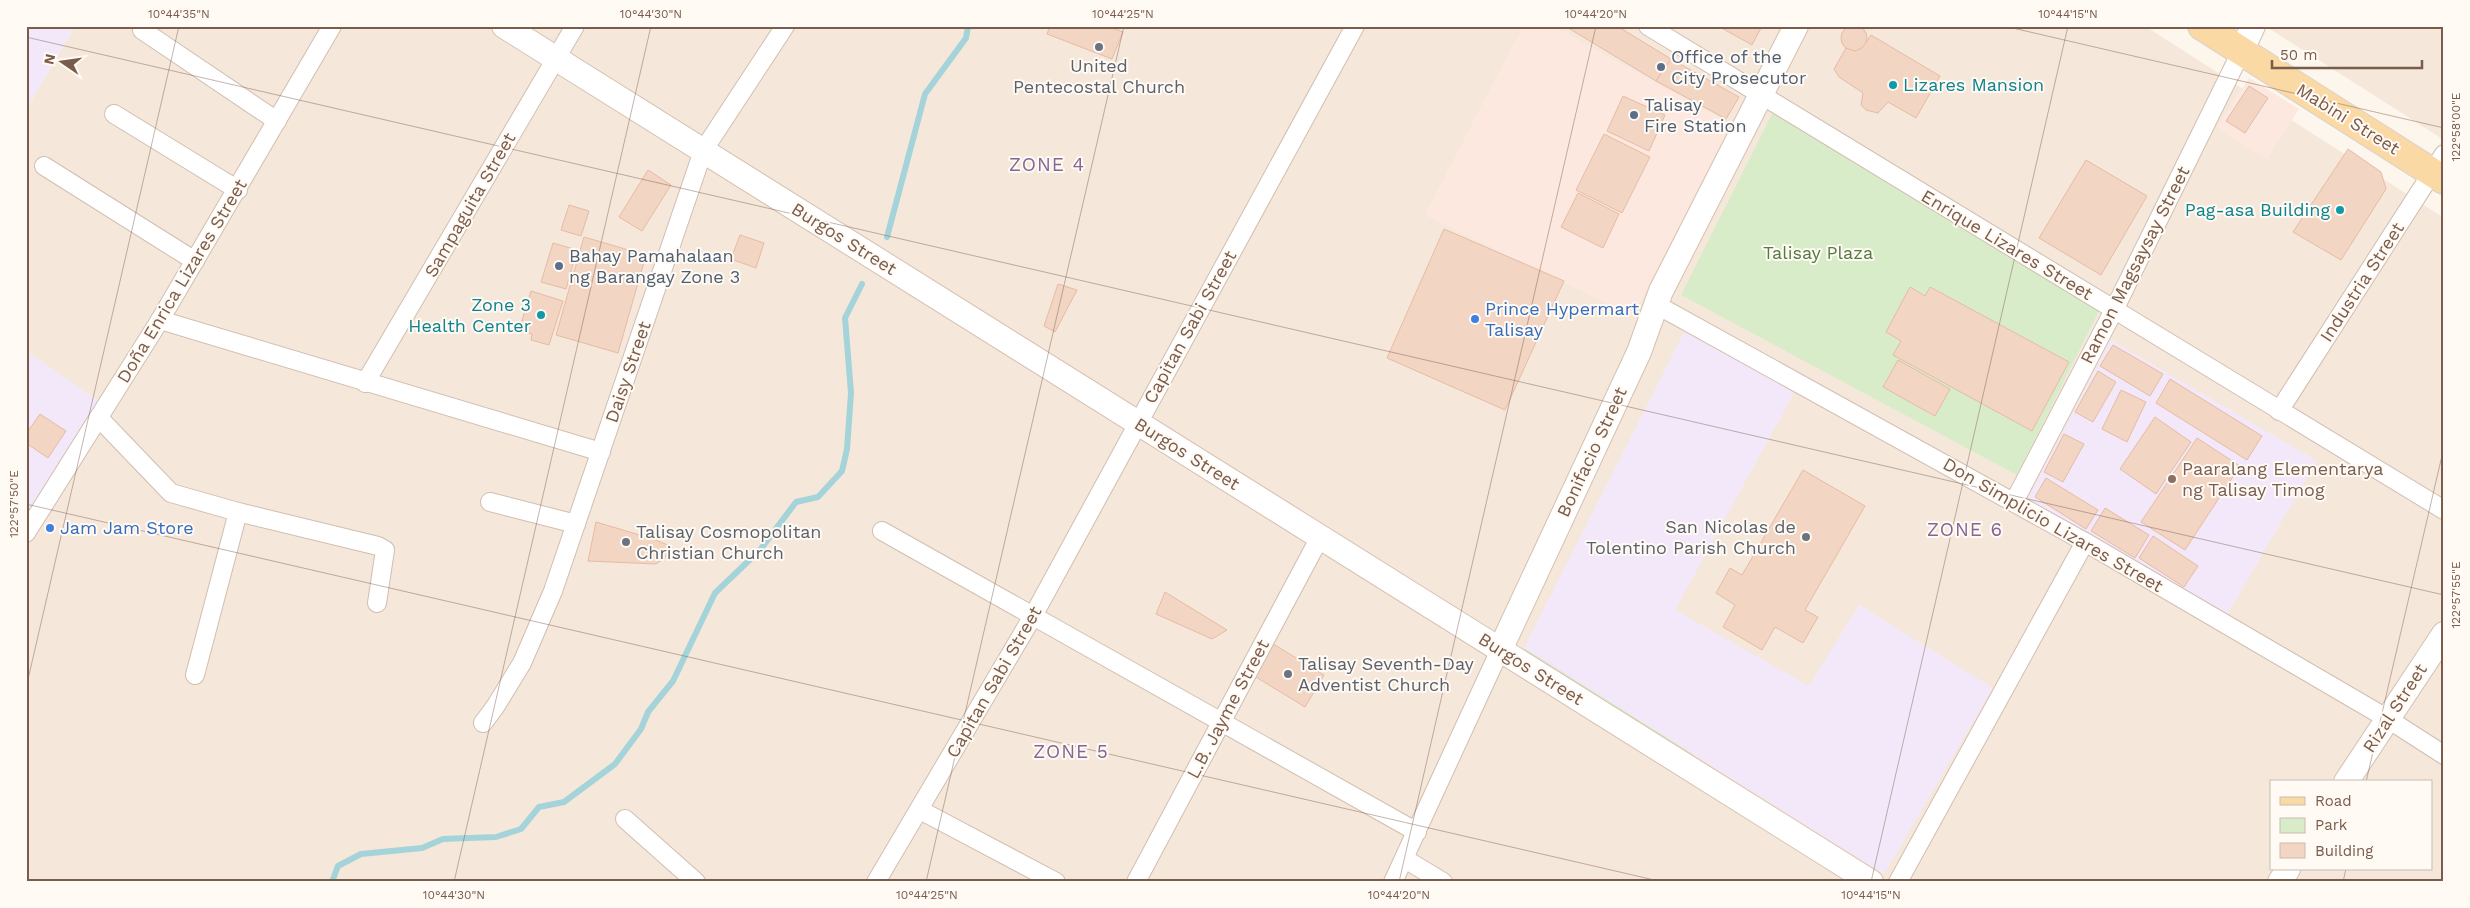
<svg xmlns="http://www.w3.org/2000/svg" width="2470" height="908" viewBox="0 0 2470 908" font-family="'Work Sans',sans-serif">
  <rect width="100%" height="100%" fill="#fdf6ec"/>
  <g fill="#f5e8da" fill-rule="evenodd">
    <path d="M75,26H2145L2444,218V882H26V518L100,402L26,351V110ZM2271,782H2431V869H2271Z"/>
    <polygon points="2265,26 2444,26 2444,140"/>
  </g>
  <g fill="#fde8e0">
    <polygon points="1523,26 1553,26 1731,124 1633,316 1425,215"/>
    <polygon points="2249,78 2299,109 2267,159 2217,128"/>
  </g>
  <g fill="#f3e8fa">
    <polygon points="26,26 75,26 26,110"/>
    <polygon points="1685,330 1796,389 1675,610 1809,686 1859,605 1993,688 1884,874 1524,648"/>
    <polygon points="2111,340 2317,461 2227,615 2028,498"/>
    <polygon points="26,351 100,402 26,518"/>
  </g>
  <g fill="#d8ecc9">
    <polygon points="1775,108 2102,305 2017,475 1681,295"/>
    <polygon points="1524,648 1693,754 1690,759 1522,653"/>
  </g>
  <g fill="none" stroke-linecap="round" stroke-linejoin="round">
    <g stroke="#a5d3da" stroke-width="6">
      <polyline points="887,237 925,94 966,38 968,26"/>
      <polyline points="332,882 338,866 361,854 422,848 443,839 496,837 521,829 539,807 564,802 615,764 641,729 648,712 673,681 715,593 760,550 796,502 818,497 842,471 847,449 851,393 845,318 862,284"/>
    </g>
  </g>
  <g fill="#f3d5c3" stroke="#e6bba3">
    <circle cx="1854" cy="38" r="13"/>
    <polygon points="1050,26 1107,26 1123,32 1112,59 1047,34"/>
    <polygon points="1565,26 1617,26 1671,59 1656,81"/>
    <polygon points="1718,26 1762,26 1752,45"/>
    <polygon points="1871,35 1940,76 1916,118 1888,102 1878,113 1866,110 1861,105 1863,93 1839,77 1834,69 1846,48 1855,51 1862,48"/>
    <polygon points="1671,59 1739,97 1726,119 1656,81"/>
    <polygon points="2249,86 2268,98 2245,133 2226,121"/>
    <polygon points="1623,96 1665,115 1649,151 1607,131"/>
    <polygon points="1604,134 1650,157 1622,213 1576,190"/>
    <polygon points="2348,149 2381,172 2386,189 2341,260 2293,232"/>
    <polygon points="2086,160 2147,196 2101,275 2039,238"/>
    <polygon points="648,170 671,185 642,231 619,217"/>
    <polygon points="1578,193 1619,214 1603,248 1561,227"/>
    <polygon points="569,205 589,211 581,236 561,230"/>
    <polygon points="1444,229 1564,281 1505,410 1387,358"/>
    <polygon points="740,235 764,243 756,268 731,259"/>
    <polygon points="584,237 646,255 618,353 556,335"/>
    <polygon points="553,243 577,250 566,289 541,282"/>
    <polygon points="1058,284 1077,290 1055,332 1044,326"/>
    <polygon points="1910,287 1925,296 1930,287 2069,362 2032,431 1893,355 1901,341 1886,332"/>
    <polygon points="531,291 563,301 549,345 531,340 532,334 519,330"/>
    <polygon points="2113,345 2163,374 2150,396 2100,366"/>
    <polygon points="1898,360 1950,389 1935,416 1883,387"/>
    <polygon points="2098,371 2116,382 2093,422 2075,412"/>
    <polygon points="2170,379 2262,436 2247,460 2156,403"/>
    <polygon points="2121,390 2146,402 2127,442 2102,429"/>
    <polygon points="40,414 66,431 48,458 26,443 26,434"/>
    <polygon points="2155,417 2191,442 2156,494 2120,469"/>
    <polygon points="2064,434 2084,444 2063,482 2044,472"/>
    <polygon points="2197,438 2240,466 2185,550 2141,522"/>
    <polygon points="1803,470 1865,506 1805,610 1818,617 1803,643 1775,627 1762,650 1723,627 1735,605 1716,593 1730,568 1742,575"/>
    <polygon points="2046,478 2098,510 2086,529 2035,497"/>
    <polygon points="2105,508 2149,535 2135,558 2091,531"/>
    <polygon points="596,522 653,539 668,545 666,557 656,564 588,561"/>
    <polygon points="2153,536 2198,566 2184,587 2139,558"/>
    <polygon points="1165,592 1227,630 1212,639 1156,614"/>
    <polygon points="1270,642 1324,675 1305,707 1251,674"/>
  </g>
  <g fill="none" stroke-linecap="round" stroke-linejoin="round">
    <defs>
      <g id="street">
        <polyline points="1648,26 2444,510"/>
        <polyline points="142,30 277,121"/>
        <polyline points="114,114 238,190"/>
        <polyline points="44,166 195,261"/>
        <polyline points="1657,305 2085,542 2388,719 2444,755"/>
        <polyline points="160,320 601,452"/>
        <polyline points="365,383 575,26"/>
        <polyline points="2279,411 2444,154"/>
        <polyline points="99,418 171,493 238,512 195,675"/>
        <polyline points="490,502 576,524"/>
        <polyline points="2014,502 2114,310 2241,52"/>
        <polyline points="238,512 378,546 385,550 377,603"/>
        <polyline points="882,531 1417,832"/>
        <polyline points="26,533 160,320 332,26"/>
        <polyline points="483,723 495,707 522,663 553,591 703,151 785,26"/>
        <polyline points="920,810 1056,882"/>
        <polyline points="625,819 696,882"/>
        <polyline points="1405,859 1443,882"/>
        <polyline points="876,882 1033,616 1355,26"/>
        <polyline points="1136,882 1320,537"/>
        <polyline points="1393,882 1500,650"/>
        <polyline points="1898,882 2085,542"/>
      </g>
      <g id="secondary">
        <polyline points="504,26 1871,882"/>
        <polyline points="2241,52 2253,26"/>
        <polyline points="1500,650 1639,352 1661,291 1796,26"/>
        <polyline points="2346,782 2444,634"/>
        <polyline points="2280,882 2288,869"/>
      </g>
      <polyline id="primary" points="2202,26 2444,180"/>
    </defs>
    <use href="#street" stroke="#d1beb0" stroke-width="20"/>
    <use href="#secondary" stroke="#d6c0b0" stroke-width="26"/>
    <use href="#primary" stroke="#dad1cd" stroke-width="30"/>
    <use href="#street" stroke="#fff" stroke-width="18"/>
    <use href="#secondary" stroke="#fff" stroke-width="24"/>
    <use href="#primary" stroke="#fbd9a5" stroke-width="28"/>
  </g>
  <path fill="none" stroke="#7a5c4d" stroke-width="1" stroke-opacity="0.45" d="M2004,26L2444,128M26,37L2444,595M26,504L1663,882M26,688L179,26M2366,782L2444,447M454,882L651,26M926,882L1124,26M1399,882L1596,26M1871,882L2068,26M2343,882L2346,869"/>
  <g fill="#6b7280" stroke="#fffaf3" stroke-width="2">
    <circle cx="1099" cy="47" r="5"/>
    <circle cx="1806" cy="537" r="5"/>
    <circle cx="626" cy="542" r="5"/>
    <circle cx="1288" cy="674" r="5"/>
  </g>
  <g fill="#5c6f8a" stroke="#fffaf3" stroke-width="2">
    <circle cx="1661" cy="67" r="5"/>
    <circle cx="1634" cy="115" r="5"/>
    <circle cx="559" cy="266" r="5"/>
  </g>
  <g fill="#0f9aa8" stroke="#fffaf3" stroke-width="2">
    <circle cx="1893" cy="85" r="5"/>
    <circle cx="2340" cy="210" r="5"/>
    <circle cx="541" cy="315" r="5"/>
  </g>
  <g fill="#3f7fe0" stroke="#fffaf3" stroke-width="2">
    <circle cx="1475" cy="319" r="5"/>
    <circle cx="50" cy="528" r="5"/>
  </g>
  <circle fill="#8d6e63" stroke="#fffaf3" stroke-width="2" cx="2172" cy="479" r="5"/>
  <g text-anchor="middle" stroke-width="4" stroke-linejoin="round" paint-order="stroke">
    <g font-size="18" fill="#4e5e75" stroke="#fffaf3" text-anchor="start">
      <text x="1671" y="63">Office of the<tspan x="1671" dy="21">City Prosecutor</tspan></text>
      <text x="1644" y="111">Talisay<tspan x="1644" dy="21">Fire Station</tspan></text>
      <text x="569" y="262">Bahay Pamahalaan<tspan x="569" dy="21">ng Barangay Zone 3</tspan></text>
    </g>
    <g font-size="18" fill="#5b616d" stroke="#fffaf3" text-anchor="start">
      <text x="1099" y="72" text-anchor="middle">United<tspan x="1099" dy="21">Pentecostal Church</tspan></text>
      <text x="1796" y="533" text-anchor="end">San Nicolas de<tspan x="1796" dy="21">Tolentino Parish Church</tspan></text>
      <text x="636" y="538">Talisay Cosmopolitan<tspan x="636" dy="21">Christian Church</tspan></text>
      <text x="1298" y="670">Talisay Seventh-Day<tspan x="1298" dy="21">Adventist Church</tspan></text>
    </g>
    <g font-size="18" fill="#0d838f" stroke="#fffaf3" text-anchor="end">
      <text x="1903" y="91" text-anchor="start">Lizares Mansion</text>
      <text x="2330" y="216">Pag-asa Building</text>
      <text x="531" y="311">Zone 3<tspan x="531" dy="21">Health Center</tspan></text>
    </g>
    <g font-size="18" fill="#7a5c4d" stroke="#fffaf3">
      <text transform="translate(2348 119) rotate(32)" y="6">Mabini Street</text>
      <text transform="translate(470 205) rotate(-60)" y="6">Sampaguita Street</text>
      <text transform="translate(844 239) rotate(32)" y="6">Burgos Street</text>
      <text transform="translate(2007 245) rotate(31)" y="6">Enrique Lizares Street</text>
      <text transform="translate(2135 265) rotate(-63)" y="6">Ramon Magsaysay Street</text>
      <text transform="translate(182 281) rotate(-59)" y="6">Doña Enrica Lizares Street</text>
      <text transform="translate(2362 282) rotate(-57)" y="6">Industria Street</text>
      <text transform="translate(1190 327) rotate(-61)" y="6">Capitan Sabi Street</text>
      <text transform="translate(628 372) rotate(-71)" y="6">Daisy Street</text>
      <text transform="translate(1592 452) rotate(-65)" y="6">Bonifacio Street</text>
      <text transform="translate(1187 454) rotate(32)" y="6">Burgos Street</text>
      <text transform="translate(2053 525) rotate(30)" y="6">Don Simplicio Lizares Street</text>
      <text transform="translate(1531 669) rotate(32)" y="6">Burgos Street</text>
      <text transform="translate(994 682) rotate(-60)" y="6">Capitan Sabi Street</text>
      <text transform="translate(2395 708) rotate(-57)" y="6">Rizal Street</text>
      <text transform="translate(1228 709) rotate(-62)" y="6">L.B. Jayme Street</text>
    </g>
    <g font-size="18" fill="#537a41" stroke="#fffaf3">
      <text x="1818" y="259">Talisay Plaza</text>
    </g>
    <g font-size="18" fill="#366cbe" stroke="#fffaf3" text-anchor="start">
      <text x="1485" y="315">Prince Hypermart<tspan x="1485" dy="21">Talisay</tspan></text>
      <text x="60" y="534">Jam Jam Store</text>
    </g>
    <g font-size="18" fill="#785e54" stroke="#fffaf3" text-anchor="start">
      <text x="2182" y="475">Paaralang Elementarya<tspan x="2182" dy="21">ng Talisay Timog</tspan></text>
    </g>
    <g font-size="19" letter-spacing="1" fill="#846695" stroke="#fffaf3">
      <text x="1047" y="171">ZONE 4</text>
      <text x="1965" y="536">ZONE 6</text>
      <text x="1071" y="758">ZONE 5</text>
    </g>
  </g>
  <rect width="2470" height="908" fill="none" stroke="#fffaf3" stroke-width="55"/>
  <rect x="2270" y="780" width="162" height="90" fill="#fffaf3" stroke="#cabbb1"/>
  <rect x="2280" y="797" width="25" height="8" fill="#fbd9a5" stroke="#cabbb1"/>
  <text x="2315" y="806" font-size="15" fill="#7a5c4d">Road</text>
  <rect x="2280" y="818" width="25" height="15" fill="#d8ecc9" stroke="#cabbb1"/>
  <text x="2315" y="830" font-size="15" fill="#7a5c4d">Park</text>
  <rect x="2280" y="843" width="25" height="15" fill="#f3d5c3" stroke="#cabbb1"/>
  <text x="2315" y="856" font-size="15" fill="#7a5c4d">Building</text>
  <g transform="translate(62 62) rotate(283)" stroke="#fffaf3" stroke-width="4" paint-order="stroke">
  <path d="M0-4L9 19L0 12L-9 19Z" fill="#7a5c4d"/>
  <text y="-8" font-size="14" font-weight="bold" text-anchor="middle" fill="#7a5c4d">N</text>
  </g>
  <path d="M2272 60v8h150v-8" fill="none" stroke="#7a5c4d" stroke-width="2.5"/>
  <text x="2280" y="60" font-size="15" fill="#7a5c4d" stroke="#fffaf3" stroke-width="4" paint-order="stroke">50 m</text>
  <rect x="28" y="28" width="2414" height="852" fill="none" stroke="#7a5c4d" stroke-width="2"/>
  <g font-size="12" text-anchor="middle" fill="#7a5c4d">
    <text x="179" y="18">10°44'35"N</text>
    <text x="651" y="18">10°44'30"N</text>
    <text x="1123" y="18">10°44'25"N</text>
    <text x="1596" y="18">10°44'20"N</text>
    <text x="2068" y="18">10°44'15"N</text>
    <text transform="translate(2456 127) rotate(-90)" y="4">122°58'00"E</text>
    <text transform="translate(14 504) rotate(-90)" y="4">122°57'50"E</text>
    <text transform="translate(2456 595) rotate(-90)" y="4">122°57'55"E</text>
    <text x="454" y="899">10°44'30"N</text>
    <text x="927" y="899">10°44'25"N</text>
    <text x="1399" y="899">10°44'20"N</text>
    <text x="1871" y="899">10°44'15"N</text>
  </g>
</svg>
